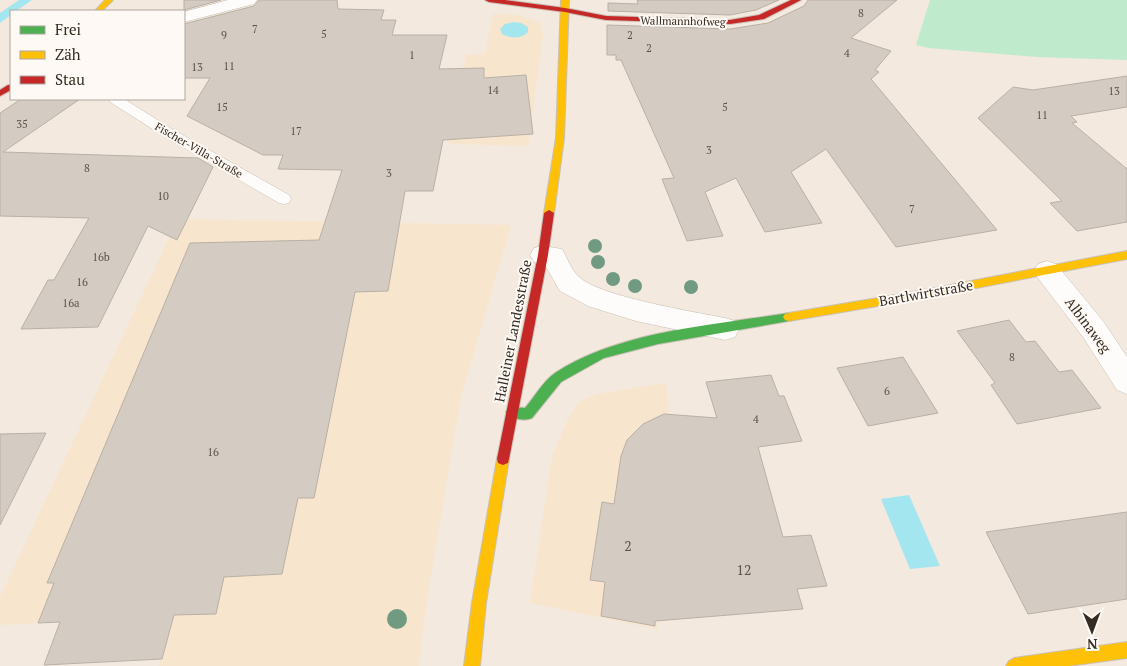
<svg xmlns="http://www.w3.org/2000/svg" width="1127" height="666" viewBox="0 0 1127 666" font-family="'PT Serif',serif">
  <rect width="100%" height="100%" fill="#f3e9de"/>
  <g fill="#f8e5ce">
    <polygon points="493,14 518,15 541,23 543,34 528,146 452,144 445,140 466,55 485,54"/>
    <polygon points="178,219 511,225 460,400 426,604 419,666 159,666 175,615 0,625 0,597"/>
    <polygon points="666,383 669,414 658,592 657,629 530,603 552,457 568,419 579,402 597,394"/>
  </g>
  <polygon fill="#c0eacc" points="930,0 1127,0 1127,60 1037,57 929,48 916,45"/>
  <g fill="#a3e6f0">
    <polygon points="19,0 32,0 16,11 11,11 11,15 0,23 0,13"/>
    <path d="M514,22L521,23L528,27V32C521,39 511,39 502,34L500,29L505,24Z"/>
    <polygon points="909,495 940,566 910,569 881,499"/>
  </g>
  <g fill="#d4cbc2" stroke="#b9b0a6">
    <polygon points="184,0 221,0 184,10"/>
    <polygon points="259,0 337,0 338,9 384,10 381,20 396,20 392,35 447,35 439,69 484,68 484,78 526,75 533,134 443,140 433,191 405,191 388,291 355,292 314,498 298,498 282,574 224,577 216,614 174,615 162,659 44,665 60,622 38,623 54,583 47,583 190,243 319,240 342,170 278,169 283,155 263,155 187,116 210,78 184,78 184,24 254,6"/>
    <polygon points="637,0 779,0 756,10 730,15 608,11 608,3 638,4"/>
    <polygon points="808,0 897,0 851,38 891,51 875,70 879,72 871,79 997,230 896,247 826,149 791,172 822,223 765,232 736,178 705,192 723,236 687,241 662,179 674,178 621,60 616,60 616,55 607,55 607,25 730,29 768,23 804,6"/>
    <polygon points="1127,76 1127,107 1071,116 1077,122 1072,123 1127,169 1127,222 1077,231 1050,203 1062,201 978,118 1013,87 1033,90"/>
    <polygon points="21,99 80,99 3,152 198,158 213,167 177,240 148,226 98,327 21,329 48,280 54,280 89,218 0,216 0,113"/>
    <polygon points="1009,320 1026,342 1035,341 1059,372 1072,370 1101,408 1017,424 991,385 995,383 957,331"/>
    <polygon points="903,357 938,413 868,426 837,368"/>
    <polygon points="771,375 779,396 784,396 802,441 758,447 783,537 811,535 827,586 797,589 803,609 655,621 655,626 601,616 605,582 590,580 602,502 614,504 621,456 627,440 643,424 664,414 717,418 706,382"/>
    <polygon points="46,433 0,525 0,434"/>
    <polygon points="1127,512 1127,599 1028,614 986,532"/>
  </g>
  <g fill="none" stroke-linecap="round" stroke-linejoin="round">
    <defs>
      <polygon id="lane" points="109,99 124,99 172,129 289,195 291,199 289,203 284,204 279,203 162,135 110,102"/>
      <g id="street">
        <polygon points="228,0 257,0 254,4 184,22 184,12"/>
        <path d="M543,246L562,249C567,258 571,269 578,276C596,296 695,312 725,318L735,321L739,329L735,337L725,340L636,321L588,306L560,291L545,265L534,262L530,255L534,248Z"/>
        <polygon points="1047,261 1056,264 1103,321 1127,357 1127,394 1117,390 1083,337 1038,278 1034,271 1038,264"/>
      </g>
      <path id="fast" d="M789,313L793,314L795,317L793,320L789,321L658,344L604,358L561,382L532,418C525,421 515,419 508,416L506,412L508,408L512,407L525,408C534,398 543,381 555,373C619,331 714,325 789,313Z"/>
      <g id="slow">
        <polygon points="105,0 113,0 102,11 95,11"/>
        <polygon points="561,0 569,0 564,138 554,213 549,216 544,213 556,138"/>
        <polygon points="1127,251 1127,259 919,299 789,321 785,320 783,317 785,314 789,313 919,291"/>
        <polygon points="503,453 508,455 509,459 486,603 480,666 464,666 472,603 497,459 498,455"/>
        <polygon points="1127,642 1127,658 1068,666 1006,666 1009,661 1014,658"/>
      </g>
      <g id="jam">
        <polygon points="485,0 505,0 565,8 606,16 730,20 759,15 791,0 801,0 764,19 730,24 606,20 565,12 489,2"/>
        <polygon points="8,85 11,85 11,90 0,96 0,90"/>
        <polygon points="549,210 554,213 548,255 509,459 508,463 503,465 498,463 497,459 538,255 544,213"/>
      </g>
    </defs>
    <use href="#lane" stroke="#c9c0b6" stroke-width="1"/>
    <use href="#street" stroke="#c9c0b6" stroke-width="1"/>
    <use href="#fast" stroke="#c9c0b6" stroke-width="2"/>
    <use href="#slow" stroke="#c9c0b6" stroke-width="2"/>
    <use href="#jam" stroke="#c9c0b6" stroke-width="2"/>
    <use href="#lane" fill="#fdfcfa" fill-rule="evenodd"/>
    <use href="#street" fill="#fdfcfa" fill-rule="evenodd"/>
    <use href="#fast" fill="#4caf50" fill-rule="evenodd"/>
    <use href="#slow" fill="#ffc107" fill-rule="evenodd"/>
    <use href="#jam" fill="#c62828" fill-rule="evenodd"/>
  </g>
  <g fill="#719a83">
    <circle cx="595" cy="246" r="7"/>
    <circle cx="598" cy="262" r="7"/>
    <circle cx="613" cy="279" r="7"/>
    <circle cx="635" cy="286" r="7"/>
    <circle cx="691" cy="287" r="7"/>
    <circle cx="397" cy="619" r="10"/>
  </g>
  <g text-anchor="middle" stroke-width="4" stroke-linejoin="round" paint-order="stroke">
    <g font-size="11" fill="#5c544a">
      <text x="861" y="17">8</text>
      <text x="255" y="33">7</text>
      <text x="324" y="38">5</text>
      <text x="224" y="39">9</text>
      <text x="630" y="39">2</text>
      <text x="649" y="52">2</text>
      <text x="847" y="57">4</text>
      <text x="412" y="59">1</text>
      <text x="229" y="70">11</text>
      <text x="197" y="71">13</text>
      <text x="493" y="94">14</text>
      <text x="1114" y="95">13</text>
      <text x="222" y="111">15</text>
      <text x="725" y="111">5</text>
      <text x="1042" y="119">11</text>
      <text x="22" y="128">35</text>
      <text x="296" y="135">17</text>
      <text x="709" y="154">3</text>
      <text x="87" y="172">8</text>
      <text x="389" y="177">3</text>
      <text x="163" y="200">10</text>
      <text x="912" y="213">7</text>
      <text x="101" y="261">16b</text>
      <text x="82" y="286">16</text>
      <text x="71" y="307">16a</text>
      <text x="1012" y="361">8</text>
      <text x="887" y="395">6</text>
      <text x="756" y="423">4</text>
      <text x="213" y="456">16</text>
    </g>
    <g font-size="11" fill="#342c22" stroke="#fef9f4">
      <text transform="translate(683 21) rotate(1)" y="4">Wallmannhofweg</text>
      <text transform="translate(199 150) rotate(30)" y="4">Fischer-Villa-Straße</text>
    </g>
    <g font-size="14" fill="#342c22" stroke="#fef9f4">
      <text transform="translate(926 293) rotate(-10)" y="5">Bartlwirtstraße</text>
      <text transform="translate(1088 325) rotate(53)" y="5">Albinaweg</text>
      <text transform="translate(513 331) rotate(-79)" y="5">Halleiner Landesstraße</text>
    </g>
    <g font-size="14" fill="#5c544a">
      <text x="628" y="551">2</text>
      <text x="744" y="575">12</text>
    </g>
  </g>
  <rect x="10" y="10" width="175" height="90" fill="#fef9f4" stroke="#ada7a0"/>
  <rect x="20" y="26" width="25" height="8" fill="#4caf50" stroke="#ada7a0"/>
  <text x="55" y="35" font-size="15" fill="#342c22">Frei</text>
  <rect x="20" y="51" width="25" height="8" fill="#ffc107" stroke="#ada7a0"/>
  <text x="55" y="60" font-size="15" fill="#342c22">Zäh</text>
  <rect x="20" y="76" width="25" height="8" fill="#c62828" stroke="#ada7a0"/>
  <text x="55" y="85" font-size="15" fill="#342c22">Stau</text>
  <g transform="translate(1092 631) rotate(179)" stroke="#fef9f4" stroke-width="4" paint-order="stroke">
  <path d="M0-4L9 19L0 12L-9 19Z" fill="#342c22"/>
  <text y="-8" font-size="14" font-weight="bold" text-anchor="middle" fill="#342c22">N</text>
  </g>
</svg>
